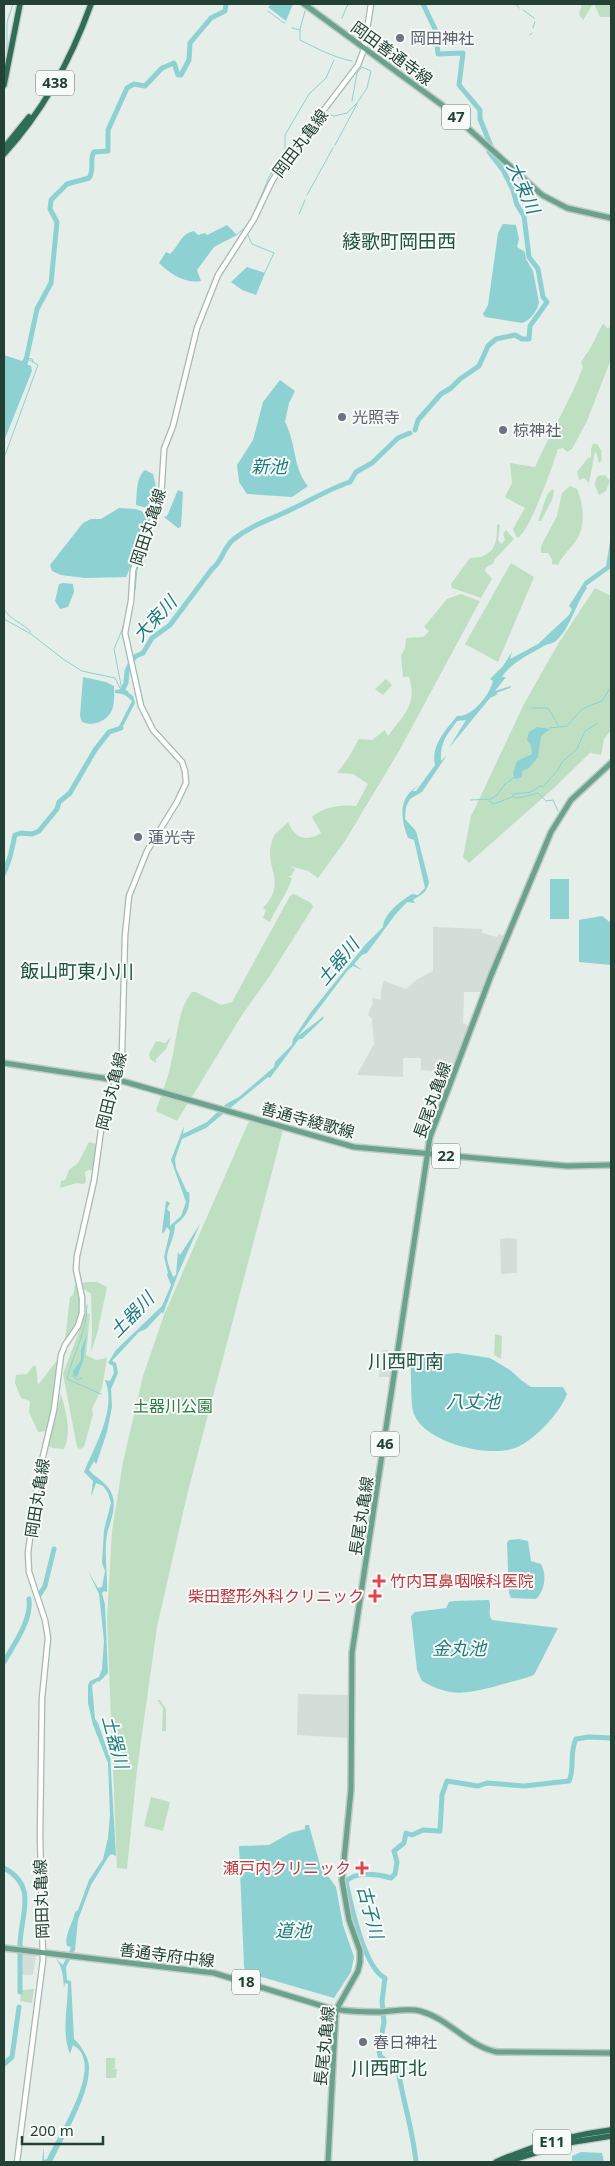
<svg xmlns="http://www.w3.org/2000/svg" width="615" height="2166" viewBox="0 0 615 2166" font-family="'Noto Sans','Noto Sans JP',sans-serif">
  <rect width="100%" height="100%" fill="#e5eee9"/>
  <g fill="#d3ded8">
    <polygon points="433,927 482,929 482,933 497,937 499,934 505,937 483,992 464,992 463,1023 469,1026 451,1076 449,1078 434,1078 434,1071 421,1070 421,1058 403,1058 403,1077 357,1075 374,1044 372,1018 368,1015 373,1002 372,999 374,998 381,1000 381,990 384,981 406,989 418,979 433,971"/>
    <polygon points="509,1238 517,1239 517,1273 501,1274 500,1239"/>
    <polygon points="382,1350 388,1350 389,1354 397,1354 393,1377 379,1377"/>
    <polygon points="298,1694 349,1695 348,1738 297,1735"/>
    <polygon points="22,1952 36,1954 33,1975 21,1975"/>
  </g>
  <g fill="#bfdfc3">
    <polygon points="582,4 593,4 583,20 579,14"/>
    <polygon points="594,4 611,4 611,17 600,17"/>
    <path d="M611,323V359L587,421L572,449L567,452L563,448L558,449C553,464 530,533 517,538L513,529L525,508L505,497L512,483L510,463L535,467C550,433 570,402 583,367L581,362L591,347L602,325L604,324L607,328H609Z"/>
    <polygon points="593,444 597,444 601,450 602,460 599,463 596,452 595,452 589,483 584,478 579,480 577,472 588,458 591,457 591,449"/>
    <path d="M605,475L610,481L606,491L599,495C596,486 592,485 598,476Z"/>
    <path d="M570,486L577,489C584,504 586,528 575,542C569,550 562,556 558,565L552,564V559L548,553H541V546L557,516L562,493Z"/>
    <polygon points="552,489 554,491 552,500 541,521 538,521 547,495"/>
    <path d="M497,524L500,525L498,540L501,544L505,540L503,534L506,530L514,539L495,559L493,564L486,567L485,571L492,579L482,596L481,598L452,588L451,584L470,558C474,557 479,558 483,556C497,550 497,538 497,524Z"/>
    <polygon points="511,563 534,577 498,662 465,644"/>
    <polygon points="595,588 611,596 611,730 604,739 601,755 591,753 593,750 555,787 469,863 463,857 471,816 476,806 524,704 558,644"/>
    <path d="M461,594L480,601L399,751L345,841L318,878L308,871L290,866L295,869L291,876H288L292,878C288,893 276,907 270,922L263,918L266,910L263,908C290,880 260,866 274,836C277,831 284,827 288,822C295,839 307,842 321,833L312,817C323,807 341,804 356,806L368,784L353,774L337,773L349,757L359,739L372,740L385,730L388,736C403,715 418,705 409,677H403L401,656L405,648L406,638L423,637L429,631L424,627L447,599Z"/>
    <polygon points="386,679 392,685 383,695 375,689"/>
    <path d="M294,894L311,903L313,907L271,974L242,1015L177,1121L156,1111C161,1095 168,1079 171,1063C177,1041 177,1010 192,992H196L221,1005L232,1002L290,896Z"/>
    <polygon points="171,1037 166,1049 156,1059 156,1063 150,1059 149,1054 156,1041 165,1043"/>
    <polygon points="249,1121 283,1130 188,1491 157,1627 137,1770 127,1869 117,1868 107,1618 112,1531 123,1462 143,1376 164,1315"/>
    <polygon points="89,1142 97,1144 94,1170 88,1170 85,1172 86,1181 84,1184 77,1183 60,1188 61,1181 65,1180 69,1170 78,1163"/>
    <polygon points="87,1282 97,1282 107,1287 98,1330 91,1353 92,1331 91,1294 84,1289 82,1283"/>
    <path d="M77,1284C83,1304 82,1325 65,1339L70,1297L73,1295L75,1285Z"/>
    <polygon points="84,1313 90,1314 86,1355 96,1360 107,1358 102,1388 92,1409 93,1414 84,1447 80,1449 77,1447 63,1374 81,1326"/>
    <polygon points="495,1334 502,1336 501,1359 494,1355"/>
    <polygon points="58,1359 56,1391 47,1431 38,1432 29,1412 30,1401 21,1398 15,1383 16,1375 27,1374 33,1366 36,1366 38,1385"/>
    <path d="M61,1394C66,1412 72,1432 64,1449L52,1448L48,1445Z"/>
    <polygon points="157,1700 160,1700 166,1709 166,1731 162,1731 163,1708"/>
    <polygon points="151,1797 170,1802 163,1831 144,1826"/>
    <polygon points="34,1989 32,2003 20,2001 21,1990"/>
    <polygon points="106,2058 115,2058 115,2068 110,2068 117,2069 116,2078 106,2078"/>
  </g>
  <g fill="#8ed1d2">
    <polygon points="272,4 293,4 286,21 268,7"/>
    <path d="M503,224L516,225L519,239L517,247L525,252L526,259L533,271L539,302C538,310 530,321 522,323L485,317L483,314L488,305L498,233Z"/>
    <path d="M227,225L237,235L214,247L197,270L201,281C186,284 170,274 159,263L166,252L170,254C180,245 180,234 194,231L198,235L205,233L207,235Z"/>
    <polygon points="247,267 265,273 256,295 242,290 231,282"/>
    <polygon points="4,355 22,361 24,358 27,360 26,364 31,366 32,371 4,441"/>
    <path d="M280,380L295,391L289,403L285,422C297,445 292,466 308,486L292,497L247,494L239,482L237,465L253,440L263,402Z"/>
    <path d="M145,470L153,474C156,487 161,500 150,509L136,505C137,494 136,477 145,470Z"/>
    <polygon points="178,490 183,492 181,527 178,528 164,517 167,516"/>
    <polygon points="119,508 136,509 146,513 150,521 126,577 85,578 61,575 52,571 50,565 83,523 91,519 101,519"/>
    <path d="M611,536L610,563H611V568L586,586L587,588C576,603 571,627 556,641C552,644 546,644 542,647C528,655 511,663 502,677H506L495,691L511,686L510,688L496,693L498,694L490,698L449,748L466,720L457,721C446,736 440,743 441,761L447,755L422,792L410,799L406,807L405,819L416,831L429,882C426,894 422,894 413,900L415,903L407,902L395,915L367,953L362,955L354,964L362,970L353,966L348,970L298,1036L324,1016L323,1019L302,1039H299L270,1078L268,1077L206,1128L182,1139L175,1159L176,1168L187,1192H189C191,1206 187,1217 175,1225C175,1237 168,1246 167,1257C167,1263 171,1271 173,1277L176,1275L178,1252L180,1255L200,1224L178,1274L163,1314L162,1312L146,1329L139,1332L112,1361L116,1363L118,1373L111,1389L112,1407L107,1432L97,1462L96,1464L94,1461L89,1470C96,1478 106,1482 111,1492C117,1504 112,1518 108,1530C103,1550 108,1572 107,1592L104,1591L102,1593L105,1605L108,1673L99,1682L98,1681L92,1685L95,1719L98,1723L110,1758L109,1736L116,1856L112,1854L109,1856L91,1885L78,1920L75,1950L66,1967L67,1980L71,1981L74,2039C81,2045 90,2059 89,2069C89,2096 64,2137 52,2162H42L44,2147V2160L47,2159C57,2135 107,2064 73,2045L70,2054C61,2032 68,2007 68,1984L65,1983L64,1988C63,1977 63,1968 56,1959L63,1965L71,1947L67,1946C64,1934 73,1924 75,1912L78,1910L89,1880L103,1859L108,1838L110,1815L108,1763L93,1725L88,1703V1685L90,1681L99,1677L102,1669L104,1641L99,1594L88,1571L98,1588L102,1587L105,1571L102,1563L104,1530L111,1503L108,1493L103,1486L96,1483L91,1497L93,1481L84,1472C95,1445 117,1409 105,1380L110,1381L114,1373L113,1366L108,1363L116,1350L162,1306L171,1285L167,1275L168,1273L164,1257L170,1231L167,1227L163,1234L162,1231L166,1201L170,1203L167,1209L170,1212V1226L181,1216L186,1202L171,1160L184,1126L183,1134L207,1122L226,1104L239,1097L274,1067L275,1062L292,1045L293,1039L311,1012L365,945L383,927C384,913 401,901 412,894L418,895L425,888L414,840L408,838C400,818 398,797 419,785L412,791H416L435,765C431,745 445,731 457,716C471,718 490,695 493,681L490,679L503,666L512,652L510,659L538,644L569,615L572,609L569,606L585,581L606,566Z"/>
    <polygon points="63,583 73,584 74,592 68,607 60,609 55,601 59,584"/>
    <path d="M83,677L106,682L114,686C114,693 115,703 112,710C107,721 94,727 82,722L80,716Z"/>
    <polygon points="123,689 133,696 135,703 121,730 116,732 132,701 124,694 115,693 115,690"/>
    <polygon points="537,727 550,729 541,736 538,757 529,768 522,771 522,777 515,779 513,773 517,761 532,754 531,745 527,740 529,732"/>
    <rect x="550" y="879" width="19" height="40"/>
    <polygon points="602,916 611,923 611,965 579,962 579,920"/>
    <polygon points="87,1334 83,1361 77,1377 73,1375 73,1371 81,1360 81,1350"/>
    <path d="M457,1353L490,1358L510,1370L521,1380L531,1387H563L567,1394C560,1413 534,1441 515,1448C489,1458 425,1443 414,1414C410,1405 412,1373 410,1361C417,1353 446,1355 457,1353Z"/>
    <path d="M519,1539L528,1541L531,1561L541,1564C547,1575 545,1590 536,1599L511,1598L509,1593L507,1543L509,1540Z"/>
    <path d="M489,1600C492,1607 487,1614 492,1620L558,1628L534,1675C521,1680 506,1683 493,1687C463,1694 451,1697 422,1681L417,1670L411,1616L415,1612L446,1608L449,1602L454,1601Z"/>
    <polygon points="305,1825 309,1825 320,1865 336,1887 343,1925 354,1957 351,1972 334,1998 251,1974 245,1970 244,1966 239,1846 269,1845 290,1833 305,1829"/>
    <polygon points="581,2152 602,2153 604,2162 572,2162 572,2156"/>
  </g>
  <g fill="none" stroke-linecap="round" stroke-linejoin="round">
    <g stroke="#8ed1d2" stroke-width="1">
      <polyline points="516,4 519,8"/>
      <polyline points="523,10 534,18"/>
      <polyline points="268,11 280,20"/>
      <path d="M305,11L300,29V40C316,48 335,58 352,61"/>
      <polyline points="342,18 348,4"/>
      <polyline points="281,21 285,23"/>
      <polyline points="292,28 300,30"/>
      <polyline points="533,28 535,22"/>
      <polyline points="530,35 532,33"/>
      <polyline points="7,55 7,22 13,4"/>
      <polyline points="326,113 334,116 347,113 357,103 367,88 371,71 362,67 357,73 352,101"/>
      <polyline points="4,122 4,125"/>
      <polyline points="335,145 357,104"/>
      <polyline points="307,195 333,148"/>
      <polyline points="255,211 269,177 285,152 285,135 309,94 326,78 334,60"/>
      <polyline points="299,214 305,200"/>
      <polyline points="247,233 252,244 274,253 264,274"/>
      <polyline points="236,235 246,227"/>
      <polyline points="27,358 32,359 33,362"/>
      <polyline points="4,458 38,365 26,358"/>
      <polyline points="135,590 137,569 148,538"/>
      <path d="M4,609C10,620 23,623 31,632"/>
      <polyline points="4,619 31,634 63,659 82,671 115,678 121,690"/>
      <polyline points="122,690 114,649 122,630 127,613"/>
      <polyline points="532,708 548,708 558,725"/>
      <polyline points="550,728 567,726 582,709 602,701 611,687"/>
      <polyline points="513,797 519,798 538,793 546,801 553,800 558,811"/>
      <polyline points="471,800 491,799 497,795 505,784 515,777"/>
      <polyline points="489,801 494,804 512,797 514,794 531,792 540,786 543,787 558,770 562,762 577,749 585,731 598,723"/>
      <path d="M87,1305C87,1332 73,1354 67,1379L101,1394"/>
      <polyline points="72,1375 78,1380 82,1378"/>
    </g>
    <g stroke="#8ed1d2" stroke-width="5">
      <polyline points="423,4 436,31 438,54 463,53 459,85 480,110 480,119 491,146"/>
      <path d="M25,365L37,309L51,283L57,222L50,209L51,200L67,184L89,178C95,169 89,159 94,152L108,151V130L127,88L134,84L145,86L162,68L174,63L178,75H181L189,60L190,43L211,18L225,11L226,4"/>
      <polyline points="415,430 418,420 441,394 451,388 460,379 479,366 488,346 496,339 515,335 522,339 529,339 530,326 547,302 543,297 538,269 529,257 524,216 517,205 513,190 503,170 489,152"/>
      <path d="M126,693L122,691L126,683L127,671L132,660L136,656L143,653L152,638L170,625L212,569C223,561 223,547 234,539C251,525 272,519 292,509C311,500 329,489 350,482L356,472L372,463L398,438L410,433"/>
      <polyline points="4,873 10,857 15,835 21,833 32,834 39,831 57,809 59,802 70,793 95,750 109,732 121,728"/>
      <polyline points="40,1594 45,1586 54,1549"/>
      <path d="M4,1662C14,1644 32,1620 29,1599"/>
      <path d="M4,1868C39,1887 20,1915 20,1946"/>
      <polyline points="20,1992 20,1952"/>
      <polyline points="4,2064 12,2057 19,2007"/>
      <path d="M416,2162C413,2131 403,2101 398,2070L380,2056L379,2050L384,2022L382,2001L385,1978C364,1968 351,1905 346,1882C354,1871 378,1874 391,1878L395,1874L397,1862L394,1851L404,1843L406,1833L412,1835L423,1830L440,1831L442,1795L447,1781L478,1786L487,1783L524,1786L569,1781C575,1769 569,1752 576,1739L589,1737L611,1738"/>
    </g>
    <defs>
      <polyline id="secondary" points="17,2162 43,1960 40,1835 42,1698 48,1638 45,1620 29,1572 28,1553 38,1477 54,1410 61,1355 65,1345 78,1326 82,1313 82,1298 76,1269 77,1256 94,1181 103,1116 116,1080 122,1053 125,936 129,896 147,851 177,802 186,783 185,771 182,762 153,730 141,706 125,633 131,601 133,570 161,498 164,449 173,426 197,328 218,275 254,219 271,183 282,165 358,65 364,49 371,4"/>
      <g id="primary">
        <polyline points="304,4 442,105 542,195 567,208 611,218"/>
        <polyline points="4,1063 122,1081 354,1147 567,1166 611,1165"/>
        <path d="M4,1948L214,1973L329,2008C346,2012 365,2012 382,2012C394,2011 409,2008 420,2011C450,2019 467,2046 497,2052L611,2053"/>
        <polyline points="328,2162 336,2010 358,1971 360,1962 360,1951 349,1920 342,1880 351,1790 352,1653 430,1137 490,978 551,832 571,800 611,763"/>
      </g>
      <g id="highway">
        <polyline points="4,85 20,4"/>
        <polyline points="4,148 29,117"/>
        <path d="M4,154C44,110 71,60 91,4"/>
        <path d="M496,2162C532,2146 571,2135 611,2130"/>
        <polyline points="506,2162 567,2143 611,2136"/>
      </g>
    </defs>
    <use href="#secondary" stroke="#a4baaf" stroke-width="7"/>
    <use href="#primary" stroke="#c2cac6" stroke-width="8"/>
    <use href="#highway" stroke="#c2cac6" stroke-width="8"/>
    <use href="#secondary" stroke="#fff" stroke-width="4.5"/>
    <use href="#primary" stroke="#6aa38d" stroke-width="5"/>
    <use href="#highway" stroke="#306d58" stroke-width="5.5"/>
  </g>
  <g fill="#6b7280" stroke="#f6faf8" stroke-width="2">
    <circle cx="400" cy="38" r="5"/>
    <circle cx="342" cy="417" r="5"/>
    <circle cx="503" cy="430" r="5"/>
    <circle cx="138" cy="837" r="5"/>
    <circle cx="363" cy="2042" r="5"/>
  </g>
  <g fill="#e0444e" stroke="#f6faf8" stroke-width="2">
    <path d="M376.5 1573.5h5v5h5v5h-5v5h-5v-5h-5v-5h5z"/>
    <path d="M372.5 1588.5h5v5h5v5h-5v5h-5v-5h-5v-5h5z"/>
    <path d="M359.5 1860.5h5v5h5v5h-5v5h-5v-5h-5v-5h5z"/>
  </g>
  <g text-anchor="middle" stroke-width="4" stroke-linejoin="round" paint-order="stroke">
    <g fill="#f6faf8" stroke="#637870" stroke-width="1">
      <rect x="36" y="70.5" width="38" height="25" rx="4"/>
      <rect x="442" y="104.5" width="28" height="25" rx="4"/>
      <rect x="432" y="1143.5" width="28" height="25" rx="4"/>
      <rect x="371" y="1431.5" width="28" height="25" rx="4"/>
      <rect x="232" y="1969.5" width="28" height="25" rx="4"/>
      <rect x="533" y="2129.5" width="38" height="25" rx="4"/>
    </g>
    <g font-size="15" font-weight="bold" fill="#244135">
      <text x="55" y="88">438</text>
      <text x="456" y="122">47</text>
      <text x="446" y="1161">22</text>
      <text x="385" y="1449">46</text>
      <text x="246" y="1987">18</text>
      <text x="552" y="2147">E11</text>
    </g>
    <g font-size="16" fill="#5b616d" stroke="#f6faf8" text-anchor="start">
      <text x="410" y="44">岡田神社</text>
      <text x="352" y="423">光照寺</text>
      <text x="513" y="436">椋神社</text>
      <text x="148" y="843">蓮光寺</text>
      <text x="373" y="2048">春日神社</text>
    </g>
    <g font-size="16" fill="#244135" stroke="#f6faf8">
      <text transform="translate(392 53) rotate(36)" y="6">岡田善通寺線</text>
      <text transform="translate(300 143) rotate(-53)" y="6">岡田丸亀線</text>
      <text transform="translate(148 527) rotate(-72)" y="6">岡田丸亀線</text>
      <text transform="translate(111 1091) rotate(-76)" y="6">岡田丸亀線</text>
      <text transform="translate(432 1100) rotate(-70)" y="6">長尾丸亀線</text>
      <text transform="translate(308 1120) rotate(15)" y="6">善通寺綾歌線</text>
      <text transform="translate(37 1498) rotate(-81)" y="6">岡田丸亀線</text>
      <text transform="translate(361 1516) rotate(-81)" y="6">長尾丸亀線</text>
      <text transform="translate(41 1899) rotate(-92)" y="6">岡田丸亀線</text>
      <text transform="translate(167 1955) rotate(7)" y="6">善通寺府中線</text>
      <text transform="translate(324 2046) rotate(-84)" y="6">長尾丸亀線</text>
    </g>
    <g font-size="16" fill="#2e7841" stroke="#f6faf8">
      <text x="173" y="1412">土器川公園</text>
    </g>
    <g font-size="16" fill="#be3a42" stroke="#f6faf8" text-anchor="end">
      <text x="390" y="1587" text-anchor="start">竹内耳鼻咽喉科医院</text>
      <text x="364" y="1602">柴田整形外科クリニック</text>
      <text x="351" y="1874">瀬戸内クリニック</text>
    </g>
    <g font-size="18" font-style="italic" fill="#1e7a7d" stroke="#f6faf8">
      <text transform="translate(523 188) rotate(66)" y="6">大束川</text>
      <text x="269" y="473">新池</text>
      <text transform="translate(155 619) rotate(-47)" y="6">大束川</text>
      <text transform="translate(338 962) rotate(-50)" y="6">土器川</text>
      <text transform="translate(132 1315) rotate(-46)" y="6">土器川</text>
      <text x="473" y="1408">八丈池</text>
      <text x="459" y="1655">金丸池</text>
      <text transform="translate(115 1742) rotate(75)" y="6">土器川</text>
      <text transform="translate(370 1912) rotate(75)" y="6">古子川</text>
      <text x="293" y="1937">道池</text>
    </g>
    <g font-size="19" fill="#205340" stroke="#f6faf8">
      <text x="399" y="248">綾歌町岡田西</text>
      <text x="77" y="978">飯山町東小川</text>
      <text x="406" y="1368">川西町南</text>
      <text x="389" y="2075">川西町北</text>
    </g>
  </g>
  <rect width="615" height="2166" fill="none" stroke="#244135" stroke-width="10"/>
  <path d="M22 2136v8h81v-8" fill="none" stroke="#244135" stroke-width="2.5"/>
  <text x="30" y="2136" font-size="15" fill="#244135" stroke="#f6faf8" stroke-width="4" paint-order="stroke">200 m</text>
</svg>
